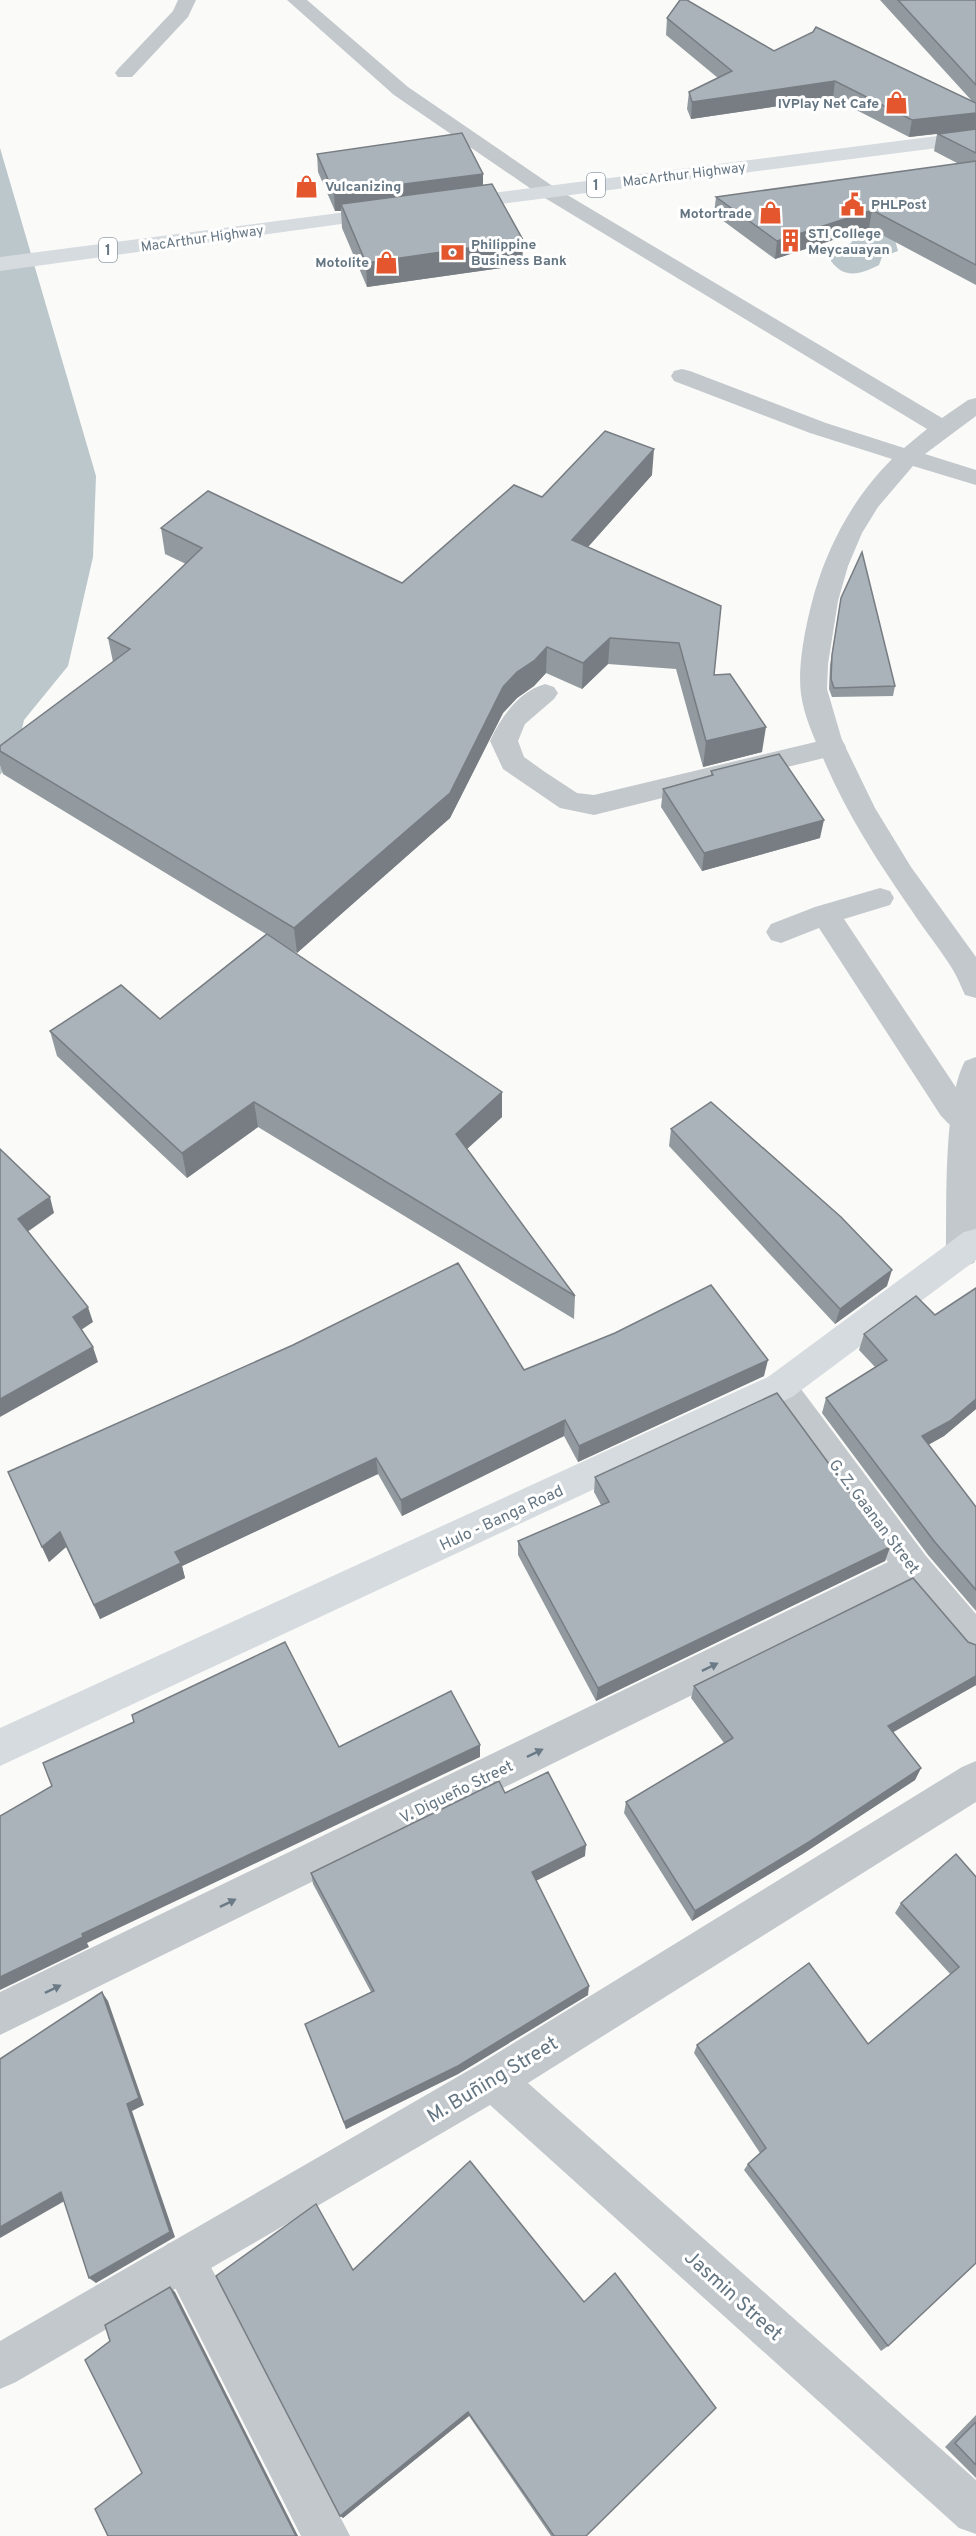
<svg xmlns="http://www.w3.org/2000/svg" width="976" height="2536" viewBox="0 0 976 2536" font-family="Overpass,sans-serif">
  <rect width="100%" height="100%" fill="#fafaf8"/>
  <g fill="#bbc7cb">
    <polygon points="0,148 96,476 93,557 68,666 24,720 17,751 0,775"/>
    <path d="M866,232L887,235L895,240L898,251L882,257L879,265C861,274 845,280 831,261V256L851,243L854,237Z"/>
  </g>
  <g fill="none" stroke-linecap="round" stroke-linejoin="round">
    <g fill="#c3c8cc" fill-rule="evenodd">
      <polygon points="178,0 196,0 188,17 132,77 118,77 115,73 118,69 173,11"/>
      <path d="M545,684L554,687L558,693L554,699L525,724L518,741L524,757L545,772L577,793L594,795L832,738L842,740L846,747L842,754L832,756L594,815L560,808L503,769L490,741C501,717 518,692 545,684Z"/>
      <path d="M880,888L890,891L894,898L890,905L844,919L963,1098L976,1111V1130C958,1136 953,1128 941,1116L819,928L781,943L771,940L766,932L771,924L815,907Z"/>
      <polygon points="183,2238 199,2244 350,2536 301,2536 161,2260 167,2244"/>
    </g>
    <g fill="#c3c8cc" fill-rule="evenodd">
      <path d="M287,0H307L408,87L554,187L942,418L968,400L976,398V416L925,454L976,470V485L913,466L878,507L862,533L848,566L838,601L828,664L827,689L842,740L875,808L911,867L976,957V998L965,995C961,987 958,978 953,970C941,950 925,931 912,911C878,862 846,813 823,758C814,738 804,716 801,694C797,664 807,619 815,591C830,541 855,496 892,459L810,433L674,381L671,376L674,371L682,369L690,371L826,423L904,448L927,429L540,195L394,95Z"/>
      <path d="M976,1057V1258L974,1263L962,1267L950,1263L946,1253C947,1204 943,1102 965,1061Z"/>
      <polygon points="780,1372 792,1377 926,1556 976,1614 976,1658 963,1653 908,1589 0,2035 0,1992 888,1562 768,1397 763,1387 768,1377"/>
      <polygon points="976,1761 976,1802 528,2083 976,2480 976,2534 959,2528 490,2105 16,2382 0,2389 0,2341 478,2065 962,1767"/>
    </g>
    <polygon fill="#d6dbdf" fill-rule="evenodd" points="976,1229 976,1260 792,1397 0,1766 0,1728 768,1377 964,1232"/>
    <g fill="#d6dbdf" fill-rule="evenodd">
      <polygon points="976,131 976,143 454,210 447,208 443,204 447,200 454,198"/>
      <polygon points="385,207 392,209 396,213 392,217 0,271 0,257"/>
    </g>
  </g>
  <g fill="#929a9f">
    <polygon points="880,0 976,0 976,285 869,228 775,259 714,214 716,197 959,164 934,151 937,134 909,137 833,98 691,119 687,109 689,92 718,78 666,35 667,18 774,51 972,101"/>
    <polygon points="317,154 483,185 523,240 522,265 367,287 342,228 341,211 335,211 318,172"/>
    <polygon points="652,475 588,547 714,675 762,752 703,767 676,669 608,664 582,689 546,673 534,686 517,698 503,713 450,818 297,953 286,947 502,1092 502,1117 467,1149 575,1296 574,1319 258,1127 187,1178 57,1056 50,1031 160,1019 266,934 3,774 0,765 0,746 113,662 108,638 186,564 165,554 161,528 402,583 542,497"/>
    <polygon points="841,598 895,686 893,696 832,697 829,689 830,665"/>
    <polygon points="711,771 820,838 702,871 661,807 663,789 711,776"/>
    <polygon points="671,1129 887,1286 835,1324 669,1146"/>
    <polygon points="976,1288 976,1409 944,1436 928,1445 976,1507 976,1611 928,1555 822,1413 826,1398 875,1367 859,1350 864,1334 935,1315"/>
    <polygon points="524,1370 764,1376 578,1462 564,1436 402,1516 378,1474 182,1566 185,1578 100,1619 66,1547 49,1562 8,1472"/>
    <polygon points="595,1477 890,1547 885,1561 596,1701 518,1555 518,1541 601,1505 594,1492"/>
    <polygon points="968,1642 976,1645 976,1685 893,1732 921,1768 915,1780 804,1853 692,1921 624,1813 626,1802 724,1743 691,1698 694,1686"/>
    <polygon points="505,1793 585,1856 536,1880 588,1995 458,2074 346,2129 305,2024 371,1992 313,1884 311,1873"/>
    <polygon points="976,1877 888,2346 881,2351 744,2170 748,2164 760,2153 694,2053 697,2045 868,2044 951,1975 895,1913 901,1903"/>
    <polygon points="353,2270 586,2536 551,2536 469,2416 343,2518"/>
    <polygon points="976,2415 976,2478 945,2447"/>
  </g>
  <g fill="#777d82">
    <polygon points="835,81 833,98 691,119 692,102"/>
    <polygon points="976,113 976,129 909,137 912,120"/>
    <polygon points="483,174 483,192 341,204 341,211 335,211 334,193"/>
    <polygon points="872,210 869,228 775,259 777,241"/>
    <polygon points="523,240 522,265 367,287 366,263"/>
    <polygon points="654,449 652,475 571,566 572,540"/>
    <polygon points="610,638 608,664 582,689 583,663"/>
    <polygon points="547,647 546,673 534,686 517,698 503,713 450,818 297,953 294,928 517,672"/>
    <polygon points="766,727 762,752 703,767 706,741"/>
    <polygon points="824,820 820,838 702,871 704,853"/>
    <polygon points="502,1092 502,1117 457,1158 456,1134"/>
    <polygon points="254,1102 258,1127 187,1178 182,1153"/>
    <polygon points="50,1197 54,1213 23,1235 18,1219"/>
    <polygon points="892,1270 887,1286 835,1324 840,1309"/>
    <polygon points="88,1307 93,1322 78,1332 73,1317"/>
    <polygon points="93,1347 98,1362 0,1417 0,1399"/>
    <polygon points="768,1360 764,1376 578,1462 579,1446"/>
    <polygon points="976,1399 976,1409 944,1436 917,1451 922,1436"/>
    <polygon points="565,1420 564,1436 402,1516 401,1500"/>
    <polygon points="376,1458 378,1474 182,1566 185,1578 100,1619 94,1605 175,1552"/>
    <polygon points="60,1532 66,1547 49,1562 42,1547"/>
    <polygon points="890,1547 885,1561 596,1701 598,1688"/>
    <polygon points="976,1676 976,1685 883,1738 888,1726"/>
    <polygon points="480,1745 480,1757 87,1943 89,1947 0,1990 0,1977 82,1934"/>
    <polygon points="921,1768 915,1780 804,1853 692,1921 695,1911"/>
    <polygon points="586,1845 585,1856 532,1883 532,1872"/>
    <polygon points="589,1986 588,1995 458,2074 346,2129 344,2122"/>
    <polygon points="102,1992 108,2001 144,2105 132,2111 175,2237 96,2283 89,2278 127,2104"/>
    <polygon points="61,2192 68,2199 0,2238 0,2227"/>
    <polygon points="170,2287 175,2292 298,2536 296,2536"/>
    <polygon points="468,2412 469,2416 343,2518 340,2516"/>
  </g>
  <g fill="#aab3b9" stroke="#777d82" stroke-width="1.5">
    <polygon points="680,0 687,0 774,51 813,32 816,27 976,103 976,113 912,120 835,81 692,102 689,92 732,71 667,18"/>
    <polygon points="898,0 976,0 976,85"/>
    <polygon points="976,129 976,153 938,134"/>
    <polygon points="462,133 483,174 334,193 317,154"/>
    <polygon points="976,161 976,265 872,210 777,241 716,197"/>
    <polygon points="492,184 523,240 366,263 341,204"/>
    <polygon points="605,431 654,449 572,540 721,606 714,675 730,674 766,727 706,741 679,643 610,638 583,663 547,647 535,660 517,672 503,687 450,793 294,928 0,751 0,746 130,649 108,638 202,548 161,528 208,491 402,583 514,485 542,497"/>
    <polygon points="862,552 895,686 834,688 831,679 832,655 841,598"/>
    <polygon points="779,754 824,820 704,853 663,789 713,775 711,771"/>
    <polygon points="267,934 502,1092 456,1134 575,1296 254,1102 182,1153 50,1031 121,985 160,1019"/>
    <polygon points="711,1102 841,1217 892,1270 840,1309 671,1129"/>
    <polygon points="0,1149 50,1197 18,1219 88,1307 73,1317 93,1347 0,1399"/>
    <polygon points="458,1263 524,1370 615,1333 711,1285 768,1360 579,1446 565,1420 401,1500 376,1458 175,1552 181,1563 94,1605 60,1532 42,1547 8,1472 293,1345"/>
    <polygon points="976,1288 976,1399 950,1421 922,1436 976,1507 976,1590 934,1541 826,1398 887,1360 864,1334 916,1296 935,1315"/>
    <polygon points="777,1393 890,1547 598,1688 518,1541 609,1502 595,1477"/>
    <polygon points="913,1578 968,1642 976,1645 976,1676 888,1726 921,1768 809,1842 695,1911 626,1802 733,1738 694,1686"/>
    <polygon points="285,1642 339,1747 451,1691 480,1745 82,1934 83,1937 0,1977 0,1816 52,1786 43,1763 134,1722 132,1715"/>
    <polygon points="548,1772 586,1845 532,1872 589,1986 458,2066 344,2122 305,2024 374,1991 311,1873 499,1781 505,1793"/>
    <polygon points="956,1854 976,1877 976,2263 888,2346 748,2164 766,2148 697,2045 809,1963 868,2044 959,1967 901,1903"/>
    <polygon points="102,1992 139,2098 127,2104 170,2232 89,2278 61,2192 0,2227 0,2059"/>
    <polygon points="470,2161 584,2302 615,2273 716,2408 586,2536 554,2536 468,2412 340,2516 216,2276 316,2204 353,2270"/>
    <polygon points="170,2287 296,2536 298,2536 108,2536 95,2509 142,2473 85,2360 110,2341 105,2325"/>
    <polygon points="976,2422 976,2465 955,2443"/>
  </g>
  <defs><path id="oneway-solid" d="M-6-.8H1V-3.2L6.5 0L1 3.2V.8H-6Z" transform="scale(1.5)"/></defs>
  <g fill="#6a7a87">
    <use href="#oneway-solid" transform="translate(710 1667) rotate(-26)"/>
    <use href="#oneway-solid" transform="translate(535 1753) rotate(-26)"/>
    <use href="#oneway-solid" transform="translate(228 1903) rotate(-26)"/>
    <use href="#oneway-solid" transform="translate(53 1989) rotate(-26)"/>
  </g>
  <defs>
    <symbol id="shop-bare" viewBox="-9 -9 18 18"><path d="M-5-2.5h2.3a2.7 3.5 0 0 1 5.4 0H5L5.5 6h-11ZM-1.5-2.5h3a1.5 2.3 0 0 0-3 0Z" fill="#e4572e" stroke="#fff" stroke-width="2.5" paint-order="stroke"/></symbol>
    <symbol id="civic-bare" viewBox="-9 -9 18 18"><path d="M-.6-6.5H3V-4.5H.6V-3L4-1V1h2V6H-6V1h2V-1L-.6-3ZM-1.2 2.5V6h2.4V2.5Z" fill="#e4572e" stroke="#fff" stroke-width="2.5" paint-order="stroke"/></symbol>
    <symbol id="building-bare" viewBox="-9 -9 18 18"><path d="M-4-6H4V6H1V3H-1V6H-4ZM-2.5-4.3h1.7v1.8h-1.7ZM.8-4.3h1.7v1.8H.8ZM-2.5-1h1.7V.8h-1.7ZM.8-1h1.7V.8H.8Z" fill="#e4572e" stroke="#fff" stroke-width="2.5" paint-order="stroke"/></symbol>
    <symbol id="bank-bare" viewBox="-9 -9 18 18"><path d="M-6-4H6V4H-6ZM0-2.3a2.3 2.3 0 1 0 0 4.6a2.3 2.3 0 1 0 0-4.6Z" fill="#e4572e" stroke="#fff" stroke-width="2.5" paint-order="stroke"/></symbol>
  </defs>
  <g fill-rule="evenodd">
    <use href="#shop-bare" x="880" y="86" width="33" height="33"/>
    <use href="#shop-bare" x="290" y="170" width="33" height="33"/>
    <use href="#civic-bare" x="836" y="188" width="33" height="33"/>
    <use href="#shop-bare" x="754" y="196" width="33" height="33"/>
    <use href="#building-bare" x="774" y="224" width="33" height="33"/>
    <use href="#bank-bare" x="436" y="236" width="33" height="33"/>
    <use href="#shop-bare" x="370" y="246" width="33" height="33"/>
  </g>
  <g text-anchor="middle" stroke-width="6" stroke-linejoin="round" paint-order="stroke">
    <g font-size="14" font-weight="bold" fill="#657683" stroke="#fff" text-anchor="start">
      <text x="879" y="108" text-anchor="end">IVPlay Net Cafe</text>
      <text x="325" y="191">Vulcanizing</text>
      <text x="871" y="209">PHLPost</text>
      <text x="752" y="218" text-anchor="end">Motortrade</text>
      <text x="808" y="238">STI College<tspan x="808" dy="16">Meycauayan</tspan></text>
      <text x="471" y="249">Philippine<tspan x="471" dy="16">Business Bank</tspan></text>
      <text x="369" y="267" text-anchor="end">Motolite</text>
    </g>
    <g font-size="14" fill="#657683" stroke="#fff">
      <text transform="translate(684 174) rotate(-7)" y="5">MacArthur Highway</text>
      <text transform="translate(202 238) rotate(-8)" y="5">MacArthur Highway</text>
    </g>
    <g fill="#fff" stroke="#939fa8" stroke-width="1.5">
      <rect x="587" y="173" width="18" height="24" rx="4.5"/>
      <rect x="99" y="238" width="18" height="24" rx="4.5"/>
    </g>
    <g font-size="15" font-weight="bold" fill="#657683">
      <text x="596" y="190">1</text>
      <text x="108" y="255">1</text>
    </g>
    <g font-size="16" fill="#657683" stroke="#fff">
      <text transform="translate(875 1516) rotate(53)" y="6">G. Z. Gaanan Street</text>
      <text transform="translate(501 1517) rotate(-25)" y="6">Hulo - Banga Road</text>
      <text transform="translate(456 1791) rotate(-26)" y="6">V. Digueño Street</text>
    </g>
    <g font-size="20" fill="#657683" stroke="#fff">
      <text transform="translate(492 2079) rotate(-31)" y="7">M. Buñing Street</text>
      <text transform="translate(734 2295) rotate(42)" y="7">Jasmin Street</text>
    </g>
  </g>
</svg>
